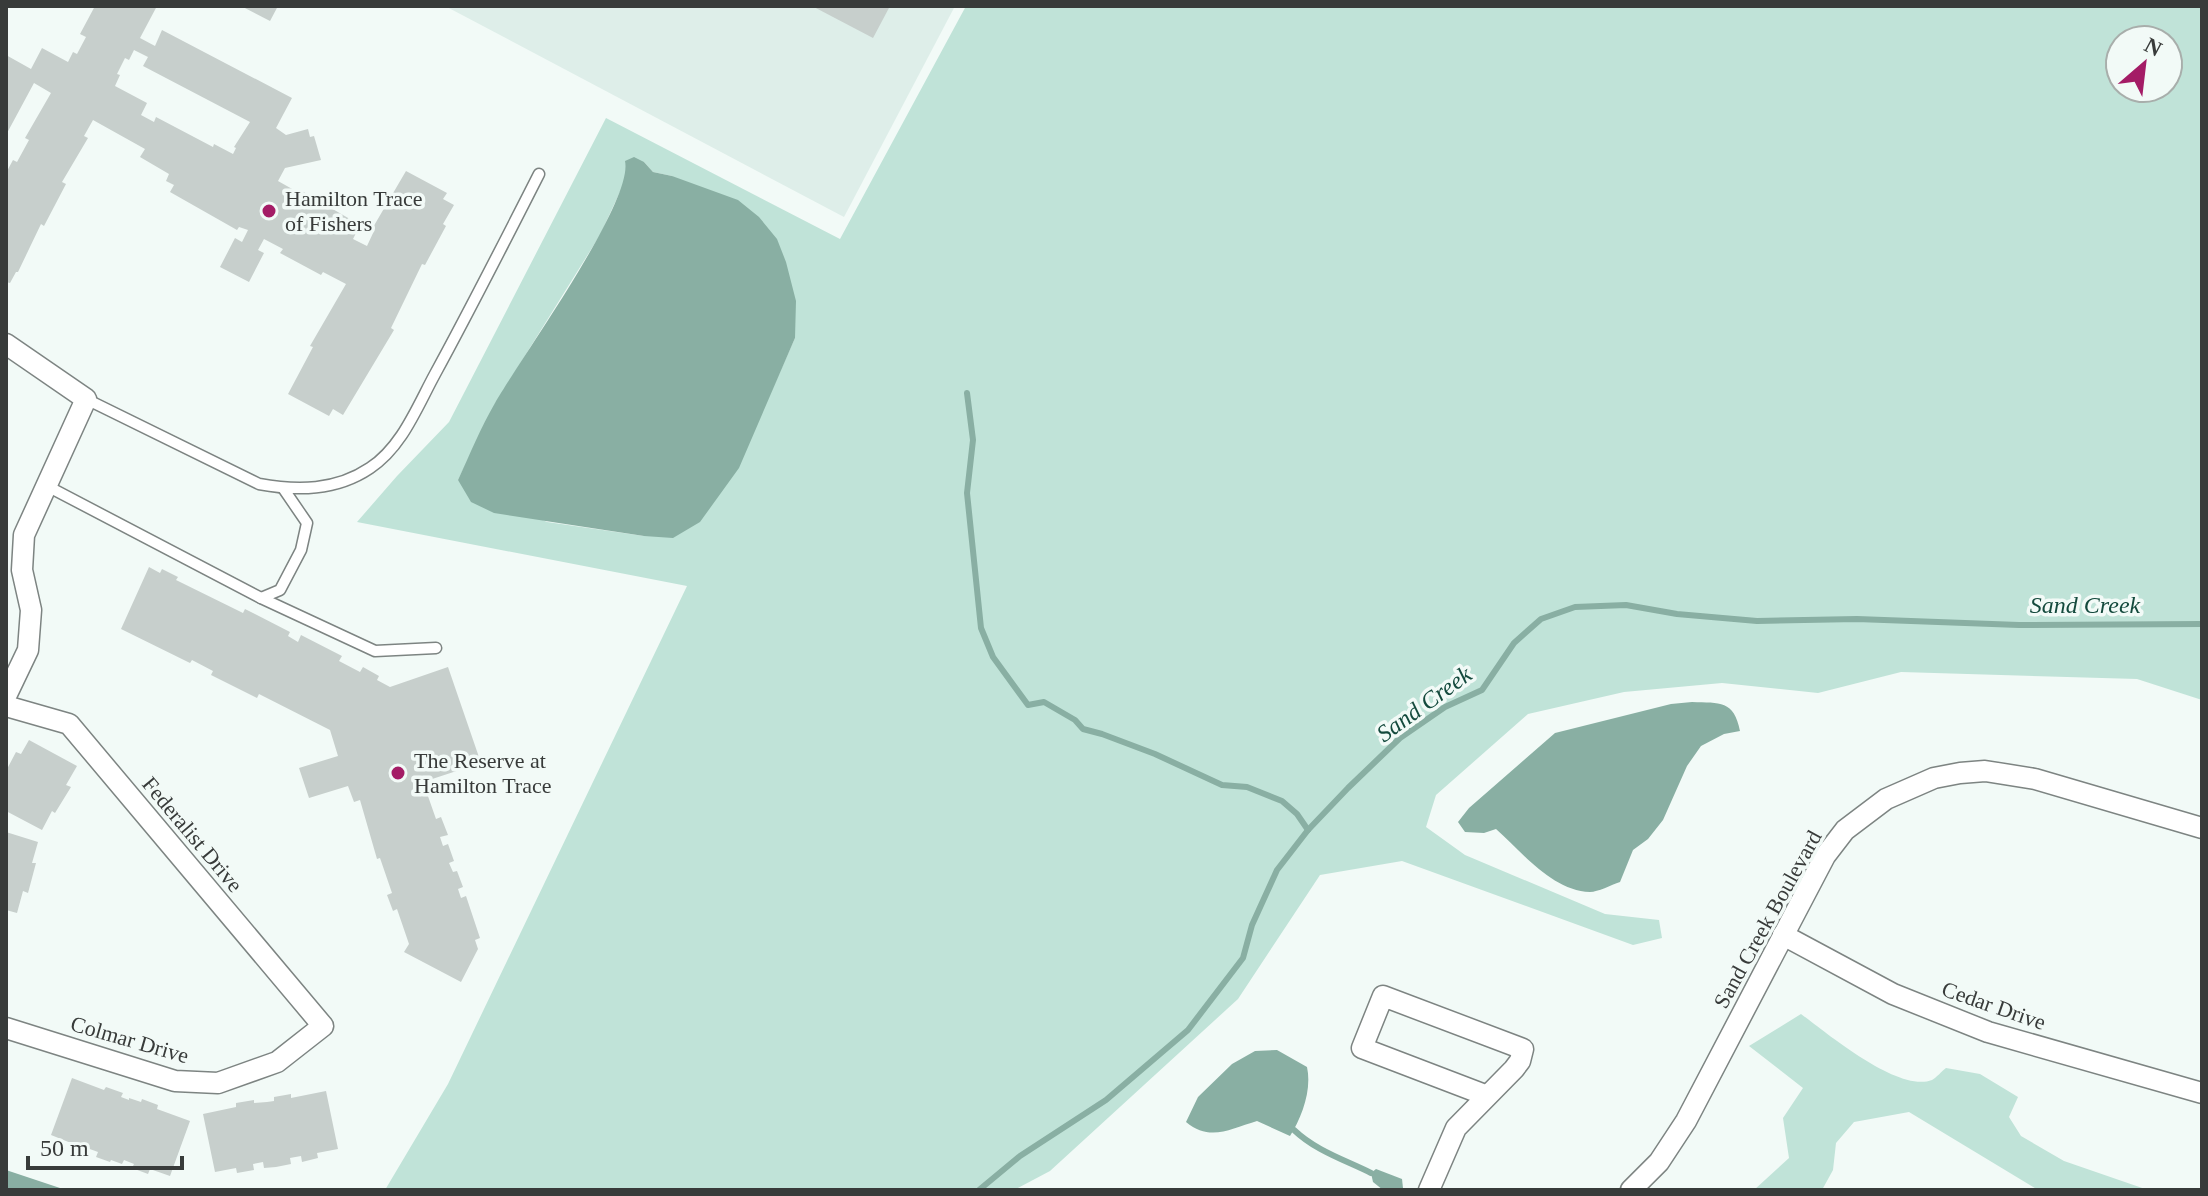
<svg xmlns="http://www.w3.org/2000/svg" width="2208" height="1196" viewBox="0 0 2208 1196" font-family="Georgia,serif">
  <rect width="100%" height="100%" fill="#f2faf7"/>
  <polygon fill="#deeee9" points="445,6 955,6 844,217"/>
  <g fill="#c0e3d8" fill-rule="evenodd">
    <path d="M966,6H2202V700L2137,679L1901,672L1818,693L1722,683L1624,692L1528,714L1436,795L1426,827L1465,855L1605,914L1659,920L1662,938L1633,945L1402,861L1320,875L1238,999L1050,1171L1014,1190H385L448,1084L687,586L357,522L397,476L449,422L606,118L840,239ZM2120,40H2168V88H2120ZM644,162L653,172L672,176L795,338L763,410L644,536L547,522L458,480L495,404L600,235L625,181L627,169Z"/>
    <path d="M1801,1014C1827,1033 1898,1093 1932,1080C1936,1078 1942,1071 1946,1068L1980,1074L2018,1097L2009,1117L2021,1136L2064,1161L2148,1190H2038L1909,1112L1854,1122L1836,1143L1833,1170L1822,1190H1754L1789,1158L1783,1118L1803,1088L1749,1046Z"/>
  </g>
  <g fill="#89afa3">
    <path d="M634,157L644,162L653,172L672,176L738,200L759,217L777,239L786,262L796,301L795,338L739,468L700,522L673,538L644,536L494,513L471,502L458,480C470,454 481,427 495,403C520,359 634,202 625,161Z"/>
    <path d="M1692,702C1720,703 1734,700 1740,731L1724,734L1701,746L1687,766L1663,820L1648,839L1633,850L1620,882C1611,885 1598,892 1590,892C1552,891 1521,851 1496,829L1484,833L1465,832L1458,822L1469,808L1555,733L1671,704Z"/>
    <path d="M1277,1050L1307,1067C1312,1090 1302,1117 1290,1136L1257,1121C1230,1129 1210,1142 1186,1122L1198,1097L1232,1064L1255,1051Z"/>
    <polygon points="1376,1169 1402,1179 1403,1188 1400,1190 1383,1190 1373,1182 1371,1173"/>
    <polygon points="6,1170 66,1190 6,1190"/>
  </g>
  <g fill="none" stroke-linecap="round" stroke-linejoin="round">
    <g stroke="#89afa3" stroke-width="6">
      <polyline points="967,393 973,440 967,493 981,628 993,657 1028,705 1044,702 1075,720 1083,729 1102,734 1155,754 1222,785 1247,787 1282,801 1297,814 1308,830"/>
      <path d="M1294,1130C1316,1151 1345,1160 1371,1173"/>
      <polyline points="979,1190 1020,1156 1106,1100 1188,1030 1243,958 1252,925 1277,870 1308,830 1348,788 1400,738 1445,707 1482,690 1514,643 1541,619 1575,607 1626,605 1677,614 1757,621 1857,619 2019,625 2202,624"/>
    </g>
  </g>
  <g fill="#c7cfcc" fill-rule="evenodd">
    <path d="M95,6H157L140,38L155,46L162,30L292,98L276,128L286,135L308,129L310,137L314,136L321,160L285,168L278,181L301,194L302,191L360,225L353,239L367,246L374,231L372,229L406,171L447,193L443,199L454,205L443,224L446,226L425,265L422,264L391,328L394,330L343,415L333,409L329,416L288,394L313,347L310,346L346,284L323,272L321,275L280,253L283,249L264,239L258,250L264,253L249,282L220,267L235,238L242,242L248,230L239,227L237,230L170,192L174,185L166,181L169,174L140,157L145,149L93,120L84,136L88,138L62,182L66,184L44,226L41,224L18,272H16L10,283L6,282V173L13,160L17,162L29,140L25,138L51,93L34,83L6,135V55L31,69L42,48L68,62L73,52L77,54L86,37L80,34ZM134,50L148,57L143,66L250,122L234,147L236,148L233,154L214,144L213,147L156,117L154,122L141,115L147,103L115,86L120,75L117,74L125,58L129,60Z"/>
    <polygon points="241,6 278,6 270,21"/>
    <polygon points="812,6 890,6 873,38"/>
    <polygon points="149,567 160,573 162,569 178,577 176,580 243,613 245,609 290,632 288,636 298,642 301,635 342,656 339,661 360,672 363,667 379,676 377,680 390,687 448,667 481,763 423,782 436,819 441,817 448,835 440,837 443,846 448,844 454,861 449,863 453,872 457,871 463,887 458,889 461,898 466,896 480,938 475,940 478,949 461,982 404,952 409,944 397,909 393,911 387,895 392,893 380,858 377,859 360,800 354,802 348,786 309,798 299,768 338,756 330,730 259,694 257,698 211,675 213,671 192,660 190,663 121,629"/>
    <polygon points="29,740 77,766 66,785 71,787 55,813 52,811 42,830 6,811 6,771 16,752 21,754"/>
    <polygon points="6,832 38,842 32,863 36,863 28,893 23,891 17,913 6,910"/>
    <polygon points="72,1078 104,1090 106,1087 123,1093 121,1097 129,1100 129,1098 141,1102 142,1099 158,1105 157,1109 190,1121 170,1176 150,1169 148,1174 132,1168 134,1164 124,1160 122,1164 111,1160 110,1162 96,1157 98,1152 87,1148 85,1154 70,1148 71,1143 51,1135"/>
    <polygon points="326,1091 338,1149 317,1153 318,1158 302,1162 301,1156 290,1158 291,1164 276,1167 264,1168 263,1162 253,1164 254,1170 237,1173 236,1168 215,1172 203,1114 236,1107 236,1103 254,1100 254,1103 267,1102 274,1101 274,1097 291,1094 291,1098"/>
  </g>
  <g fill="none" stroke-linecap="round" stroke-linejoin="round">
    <defs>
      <g id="lane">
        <path d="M86,399L259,484C297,491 336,491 370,468C402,447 417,407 435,374C471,308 505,241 539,174"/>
        <polyline points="47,486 261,598 280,590 301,550 307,523 283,488"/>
        <polyline points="261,598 375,651 436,648"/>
      </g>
      <g id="street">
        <polyline points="6,344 86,399 24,535 22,570 31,610 28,650 6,696"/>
        <polyline points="6,706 69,724 323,1026 277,1062 218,1083 175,1081 6,1028"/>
        <polyline points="1783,935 1893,994 1988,1032 2202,1093"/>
        <polyline points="1429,1190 1456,1128 1514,1069 1520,1061 1523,1049 1383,996 1362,1048 1485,1095"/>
        <polyline points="1631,1190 1659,1162 1686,1121 1825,856 1845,830 1886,799 1934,778 1960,773 1985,771 2035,779 2202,828"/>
      </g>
    </defs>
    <use href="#lane" stroke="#7d8482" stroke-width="13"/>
    <use href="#street" stroke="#7d8482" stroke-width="23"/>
    <use href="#lane" stroke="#fff" stroke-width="10"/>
    <use href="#street" stroke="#fff" stroke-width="20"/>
  </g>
  <g fill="#a41c66" stroke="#f2faf7" stroke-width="3">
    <circle cx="269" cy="211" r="8"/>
    <circle cx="398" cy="773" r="8"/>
  </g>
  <g text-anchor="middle" stroke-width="7" stroke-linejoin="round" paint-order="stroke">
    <g font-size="22" fill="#383b3a" stroke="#f2faf7" text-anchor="start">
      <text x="285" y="206">Hamilton Trace<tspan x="285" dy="25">of Fishers</tspan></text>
      <text x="414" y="768">The Reserve at<tspan x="414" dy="25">Hamilton Trace</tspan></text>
    </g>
    <g font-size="22" fill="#383b3a" stroke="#f2faf7">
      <text transform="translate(193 834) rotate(50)" y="8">Federalist Drive</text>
      <text transform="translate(1767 919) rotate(-61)" y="8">Sand Creek Boulevard</text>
      <text transform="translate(1994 1005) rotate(19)" y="8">Cedar Drive</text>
      <text transform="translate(130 1039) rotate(16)" y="8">Colmar Drive</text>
    </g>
    <g font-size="24" font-style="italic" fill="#144a3d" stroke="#f2faf7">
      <text x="2085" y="613">Sand Creek</text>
      <text transform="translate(1424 704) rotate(-36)" y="8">Sand Creek</text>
    </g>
  </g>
  <rect width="2208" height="1196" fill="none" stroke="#383b3a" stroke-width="16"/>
  <g transform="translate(2144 64) rotate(28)"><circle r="38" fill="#f2faf7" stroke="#a8aeab" stroke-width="2"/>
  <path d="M0-6L14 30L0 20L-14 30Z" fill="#a41c66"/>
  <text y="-12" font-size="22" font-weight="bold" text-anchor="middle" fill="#383b3a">N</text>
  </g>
  <path d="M28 1156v12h154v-12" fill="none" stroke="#383b3a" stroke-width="4"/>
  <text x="40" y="1156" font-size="24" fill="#383b3a" stroke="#f2faf7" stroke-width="6" paint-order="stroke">50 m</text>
</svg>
